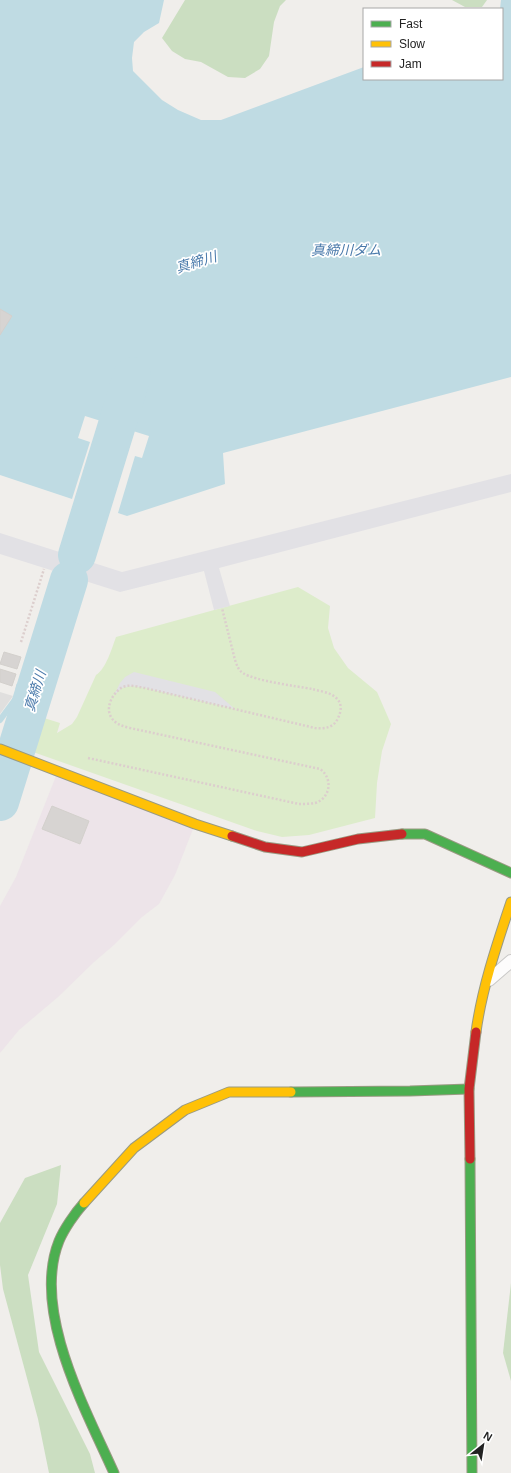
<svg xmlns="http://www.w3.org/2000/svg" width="511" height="1473" viewBox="0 0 511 1473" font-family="Helvetica,'Noto Sans JP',sans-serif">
  <rect width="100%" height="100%" fill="#f0eeeb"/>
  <polygon fill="#ede4e9" points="58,771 195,824 175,875 159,904 142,917 115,944 94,962 58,997 19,1030 0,1053 0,906 16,877"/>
  <path fill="#ddeccb" d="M298,587L330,606L328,628L334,648L348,668L377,692L391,724L382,751L377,783L375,818L309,835L282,837L257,831L33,752L44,718L60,723L57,733L72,724L77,717L96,675C106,669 112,648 116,637Z"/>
  <g fill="#cbdec1">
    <polygon points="185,0 286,0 280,6 274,22 269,56 260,69 245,78 228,77 201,62 185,59 172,51 162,38"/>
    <polygon points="452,0 487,0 482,7 465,7"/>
    <polygon points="61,1165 57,1204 28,1275 39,1352 90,1454 95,1473 49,1473 38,1419 3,1289 0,1265 0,1223 25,1178"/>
    <polygon points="511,1283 511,1381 503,1353"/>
  </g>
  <polygon fill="#e0dfde" points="0,692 13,696 0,714"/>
  <g fill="#e2e1e5">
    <polygon points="511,474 511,492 219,568 230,606 214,610 204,571 120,592 0,554 0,533 122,572"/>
    <polygon points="134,672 215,692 235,709 145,688 132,686 122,688 114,695 120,683 125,677"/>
  </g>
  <polygon fill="#bfdbe3" points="0,0 164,0 159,23 144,32 134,42 132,58 133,71 162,100 178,110 201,120 221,120 364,67 364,79 502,79 502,9 500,9 501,0 511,0 511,377 223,453 225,484 127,516 118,513 135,456 142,458 149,436 85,416 78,438 90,442 72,499 0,475"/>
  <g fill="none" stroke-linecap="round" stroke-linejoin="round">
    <polyline stroke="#bfdbe3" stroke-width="6" points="0,720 17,697 19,686 34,691"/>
    <g stroke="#bfdbe3" stroke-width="38">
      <polyline points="77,555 132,376"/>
      <polyline points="0,802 69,580"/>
    </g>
  </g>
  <g fill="#d7d4d2" stroke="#d3d0cc">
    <polygon points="0,309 12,316 0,335"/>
    <polygon points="4,652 21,657 17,669 0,664"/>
    <polygon points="0,669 16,674 12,686 0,682"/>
    <polygon points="52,806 89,821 80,844 42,829"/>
  </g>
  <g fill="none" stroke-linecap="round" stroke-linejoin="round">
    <defs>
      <polyline id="lane" points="489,980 511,961"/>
      <g id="fast">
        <polyline points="402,834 425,834 511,873"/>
        <polyline points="291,1092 410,1091 469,1089"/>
        <polyline points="470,1159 472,1473"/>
        <path d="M84,1203C75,1213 64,1229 59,1241C31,1311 86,1410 114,1473"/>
      </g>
      <g id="slow">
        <polyline points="0,749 195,824 232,836"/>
        <path d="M476,1032C482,988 497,944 511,902"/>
        <polyline points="84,1203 134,1148 185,1110 229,1092 291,1092"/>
      </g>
      <g id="jam">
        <polyline points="232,836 265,847 302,852 358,839 402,834"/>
        <polyline points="470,1159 469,1089 476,1032"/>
      </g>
    </defs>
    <use href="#lane" stroke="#c9c8c7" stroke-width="14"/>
    <use href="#fast" stroke="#999a82" stroke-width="11"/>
    <use href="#slow" stroke="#999a82" stroke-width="11"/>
    <use href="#jam" stroke="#999a82" stroke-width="11"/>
    <g stroke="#dccecd" stroke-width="2.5" stroke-dasharray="2 2" stroke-linecap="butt">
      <polyline points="21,642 44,569"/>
      <path d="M88,758L299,804C304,804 310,804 315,803C331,798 333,778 320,769L130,728C122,726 115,724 111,717C105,707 113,692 123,687C130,684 138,687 145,688L315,728C324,729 334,728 338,718C342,710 342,702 335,697C329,692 319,691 312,689C296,686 255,681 243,673C238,670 237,665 235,660L222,608"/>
    </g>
    <use href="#lane" stroke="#fdfcfc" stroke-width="12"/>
    <use href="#fast" stroke="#4caf50" stroke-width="9"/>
    <use href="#slow" stroke="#ffc107" stroke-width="9"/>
    <use href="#jam" stroke="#c62828" stroke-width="9"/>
  </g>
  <g text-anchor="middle" stroke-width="3.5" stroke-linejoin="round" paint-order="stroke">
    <g font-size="14" font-style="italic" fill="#4a7aab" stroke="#fff">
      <text x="346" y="255">真締川ダム</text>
      <text transform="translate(196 262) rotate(-17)" y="5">真締川</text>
      <text transform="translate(35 691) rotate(-73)" y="5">真締川</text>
    </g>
  </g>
  <rect x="363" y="8" width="140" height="72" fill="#ffffff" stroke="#a7a7a7"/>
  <rect x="371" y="21" width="20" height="6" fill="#4caf50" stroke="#a7a7a7"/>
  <text x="399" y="28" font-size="12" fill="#222222">Fast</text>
  <rect x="371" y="41" width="20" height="6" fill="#ffc107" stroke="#a7a7a7"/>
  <text x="399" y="48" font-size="12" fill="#222222">Slow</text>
  <rect x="371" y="61" width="20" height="6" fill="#c62828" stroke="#a7a7a7"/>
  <text x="399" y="68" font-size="12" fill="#222222">Jam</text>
  <g transform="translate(483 1445) rotate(30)" stroke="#ffffff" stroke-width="3" paint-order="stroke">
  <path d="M0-3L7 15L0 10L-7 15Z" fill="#222222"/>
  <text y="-6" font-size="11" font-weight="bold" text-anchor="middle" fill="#222222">N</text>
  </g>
</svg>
